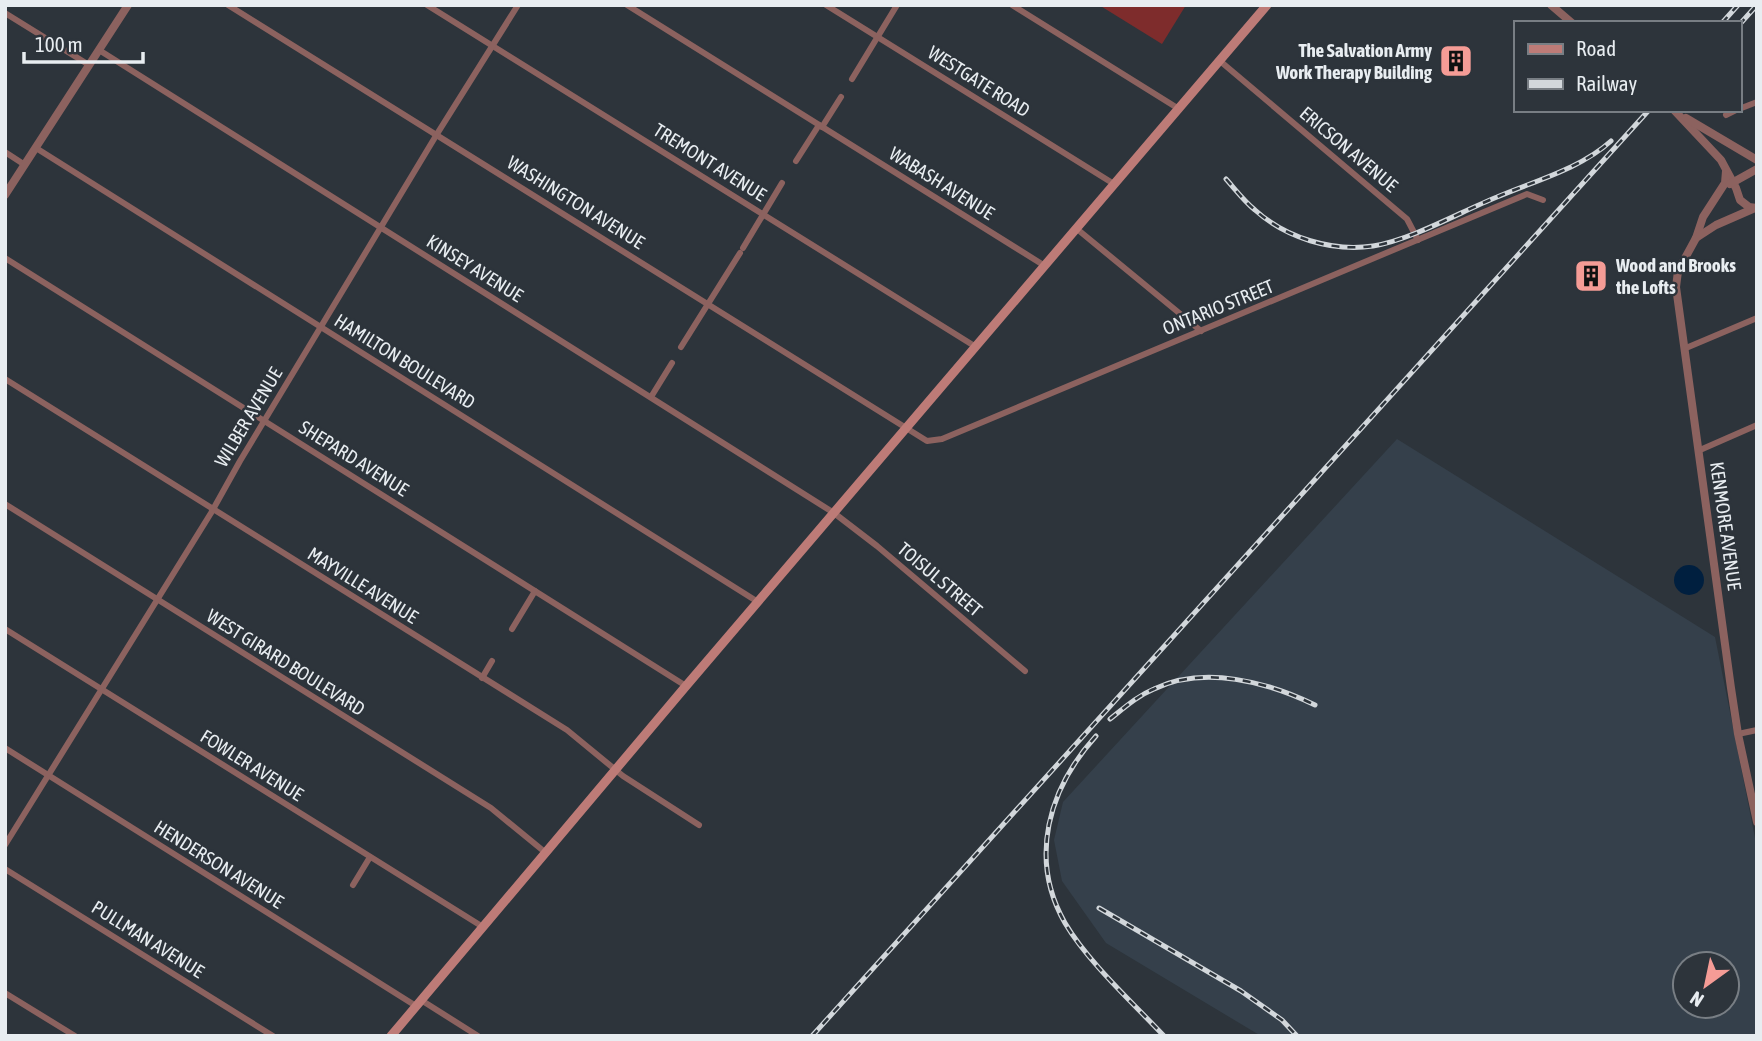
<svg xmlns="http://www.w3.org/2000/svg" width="1762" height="1041" viewBox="0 0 1762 1041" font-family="'Asap Condensed',sans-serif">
  <rect width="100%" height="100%" fill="#2d343b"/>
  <path fill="#35404b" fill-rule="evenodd" d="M1397,439L1715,637L1757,848V1036H1261L1106,943L1062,881L1054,840L1063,802ZM1685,964H1727V1006H1685Z"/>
  <polygon fill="#7e2c2c" points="1099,5 1186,5 1162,44"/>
  <circle fill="#001f3f" cx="1689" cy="580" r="15"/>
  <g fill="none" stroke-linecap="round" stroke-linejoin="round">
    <g stroke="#8c625f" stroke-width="6">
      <polyline points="228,5 927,441 942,439 1527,194 1543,200"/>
      <polyline points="427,5 976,347"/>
      <polyline points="627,5 1045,266"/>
      <polyline points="826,5 1114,184"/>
      <polyline points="1012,5 1179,109"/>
      <polyline points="5,13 89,65"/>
      <polyline points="99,50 834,513 877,546 1025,671"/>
      <polyline points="1220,61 1407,219 1418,240"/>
      <polyline points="852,79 897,5"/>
      <polyline points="1739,109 1757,102"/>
      <polyline points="1726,115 1736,110"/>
      <polyline points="822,127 841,97"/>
      <polyline points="36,148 758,602"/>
      <polyline points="5,152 25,165"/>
      <polyline points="796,161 819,125"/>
      <polyline points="1077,229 1201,331"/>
      <polyline points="743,248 782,183"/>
      <polyline points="5,258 686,686"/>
      <polyline points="681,347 740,253"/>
      <polyline points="1686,348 1757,318"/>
      <polyline points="5,379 567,730 623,776 699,825"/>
      <polyline points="651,397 672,363"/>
      <polyline points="1700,450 1757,425"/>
      <polyline points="5,504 491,808 546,853"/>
      <polyline points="5,629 483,927"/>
      <polyline points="512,629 535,591"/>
      <polyline points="482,678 492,661"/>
      <polyline points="1738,734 1757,730"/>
      <polyline points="5,748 416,1006"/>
      <polyline points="5,845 211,513 240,461 437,134 518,5"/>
      <polyline points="5,869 273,1036"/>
      <polyline points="353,885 370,857"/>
      <polyline points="5,993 75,1036"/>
      <polyline points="421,1000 478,1036"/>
    </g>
    <g stroke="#8c625f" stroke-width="8">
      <polyline points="1551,5 1572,23"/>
      <polyline points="1674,110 1721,160 1736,188 1740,200 1749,207 1757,208"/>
      <polyline points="1686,118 1757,160"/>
      <polyline points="1726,171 1725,183 1703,217 1696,238 1678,271 1676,287 1731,688 1738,734 1757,822"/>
      <polyline points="1730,184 1757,169"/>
      <polyline points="5,195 128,5"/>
      <polyline points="1696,238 1716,225 1755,208"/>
    </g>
    <polyline stroke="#bd7b77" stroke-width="9" points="391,1036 686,686 1267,5"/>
    <defs>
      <g id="rail">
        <polyline points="1722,23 1738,5"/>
        <polyline points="1739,25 1757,5"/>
        <path d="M1226,179C1235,189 1244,201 1255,210C1286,238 1332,252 1373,246C1411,240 1460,212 1497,197C1534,181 1580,169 1611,141"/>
        <path d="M1110,719C1124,708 1137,696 1154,689C1204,665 1268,682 1315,705"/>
        <path d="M1096,736C1049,788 1028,858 1065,923C1088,962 1132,1002 1164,1036"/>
        <polyline points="1099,908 1241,991 1282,1020 1297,1036"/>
        <polyline points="812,1036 1649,110"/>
      </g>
    </defs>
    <use href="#rail" stroke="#d2d7db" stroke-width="5"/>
    <use href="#rail" stroke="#2d343b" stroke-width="2.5" stroke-dasharray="8" stroke-linecap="butt"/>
  </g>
  <defs>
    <symbol id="building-square" viewBox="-11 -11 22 22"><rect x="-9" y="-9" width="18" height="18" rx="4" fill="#f59c96" stroke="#2d343b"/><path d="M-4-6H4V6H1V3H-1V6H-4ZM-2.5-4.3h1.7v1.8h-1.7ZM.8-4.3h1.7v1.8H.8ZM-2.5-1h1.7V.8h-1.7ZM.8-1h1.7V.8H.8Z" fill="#111"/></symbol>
  </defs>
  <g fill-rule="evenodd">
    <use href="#building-square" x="1437" y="42" width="38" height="38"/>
    <use href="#building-square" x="1572" y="257" width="38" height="38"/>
  </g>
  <g text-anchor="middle" stroke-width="5" stroke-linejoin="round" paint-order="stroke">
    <g font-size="19" font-weight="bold" fill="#e8edf1" stroke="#2d343b" text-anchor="end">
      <text x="1432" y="57">The Salvation Army<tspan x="1432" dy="22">Work Therapy Building</tspan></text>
      <text x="1616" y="272" text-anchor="start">Wood and Brooks<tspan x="1616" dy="22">the Lofts</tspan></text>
    </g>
    <g font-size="19" fill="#e8edf1" stroke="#2d343b">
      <text transform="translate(979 81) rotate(32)" y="7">WESTGATE ROAD</text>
      <text transform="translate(1349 149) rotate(40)" y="7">ERICSON AVENUE</text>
      <text transform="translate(710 162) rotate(32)" y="7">TREMONT AVENUE</text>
      <text transform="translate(942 183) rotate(32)" y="7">WABASH AVENUE</text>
      <text transform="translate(576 202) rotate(32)" y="7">WASHINGTON AVENUE</text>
      <text transform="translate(475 268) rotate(32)" y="7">KINSEY AVENUE</text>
      <text transform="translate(1218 307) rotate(-22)" y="7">ONTARIO STREET</text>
      <text transform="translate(405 361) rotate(32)" y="7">HAMILTON BOULEVARD</text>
      <text transform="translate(248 417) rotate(-59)" y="7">WILBER AVENUE</text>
      <text transform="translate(354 458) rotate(32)" y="7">SHEPARD AVENUE</text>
      <text transform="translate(1726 526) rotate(82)" y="7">KENMORE AVENUE</text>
      <text transform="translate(940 579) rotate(40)" y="7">TOISUL STREET</text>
      <text transform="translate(363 585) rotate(32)" y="7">MAYVILLE AVENUE</text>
      <text transform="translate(286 662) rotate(32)" y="7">WEST GIRARD BOULEVARD</text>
      <text transform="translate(252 765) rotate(32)" y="7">FOWLER AVENUE</text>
      <text transform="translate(219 864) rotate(32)" y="7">HENDERSON AVENUE</text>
      <text transform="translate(148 939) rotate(32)" y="7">PULLMAN AVENUE</text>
    </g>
  </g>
  <rect width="1762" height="1041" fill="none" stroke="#e8edf1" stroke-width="14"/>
  <rect x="1514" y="21" width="228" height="91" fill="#2d343b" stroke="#787e84" stroke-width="2"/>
  <rect x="1528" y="44" width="35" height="10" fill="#bd7b77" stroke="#787e84" stroke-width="2"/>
  <text x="1576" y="56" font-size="21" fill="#e8edf1">Road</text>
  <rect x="1528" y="79" width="35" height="10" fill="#d2d7db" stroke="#787e84" stroke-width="2"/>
  <text x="1576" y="91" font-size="21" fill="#e8edf1">Railway</text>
  <g transform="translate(1706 985) rotate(213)"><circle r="33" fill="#2d343b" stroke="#787e84" stroke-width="2"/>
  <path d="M0-5L12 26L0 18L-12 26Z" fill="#f59c96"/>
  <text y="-10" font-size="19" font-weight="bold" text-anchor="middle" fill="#e8edf1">N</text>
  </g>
  <path d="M24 52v10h119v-10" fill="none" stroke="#e8edf1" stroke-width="3.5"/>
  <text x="35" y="52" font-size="21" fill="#e8edf1" stroke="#2d343b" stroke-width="5" paint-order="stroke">100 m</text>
</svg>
